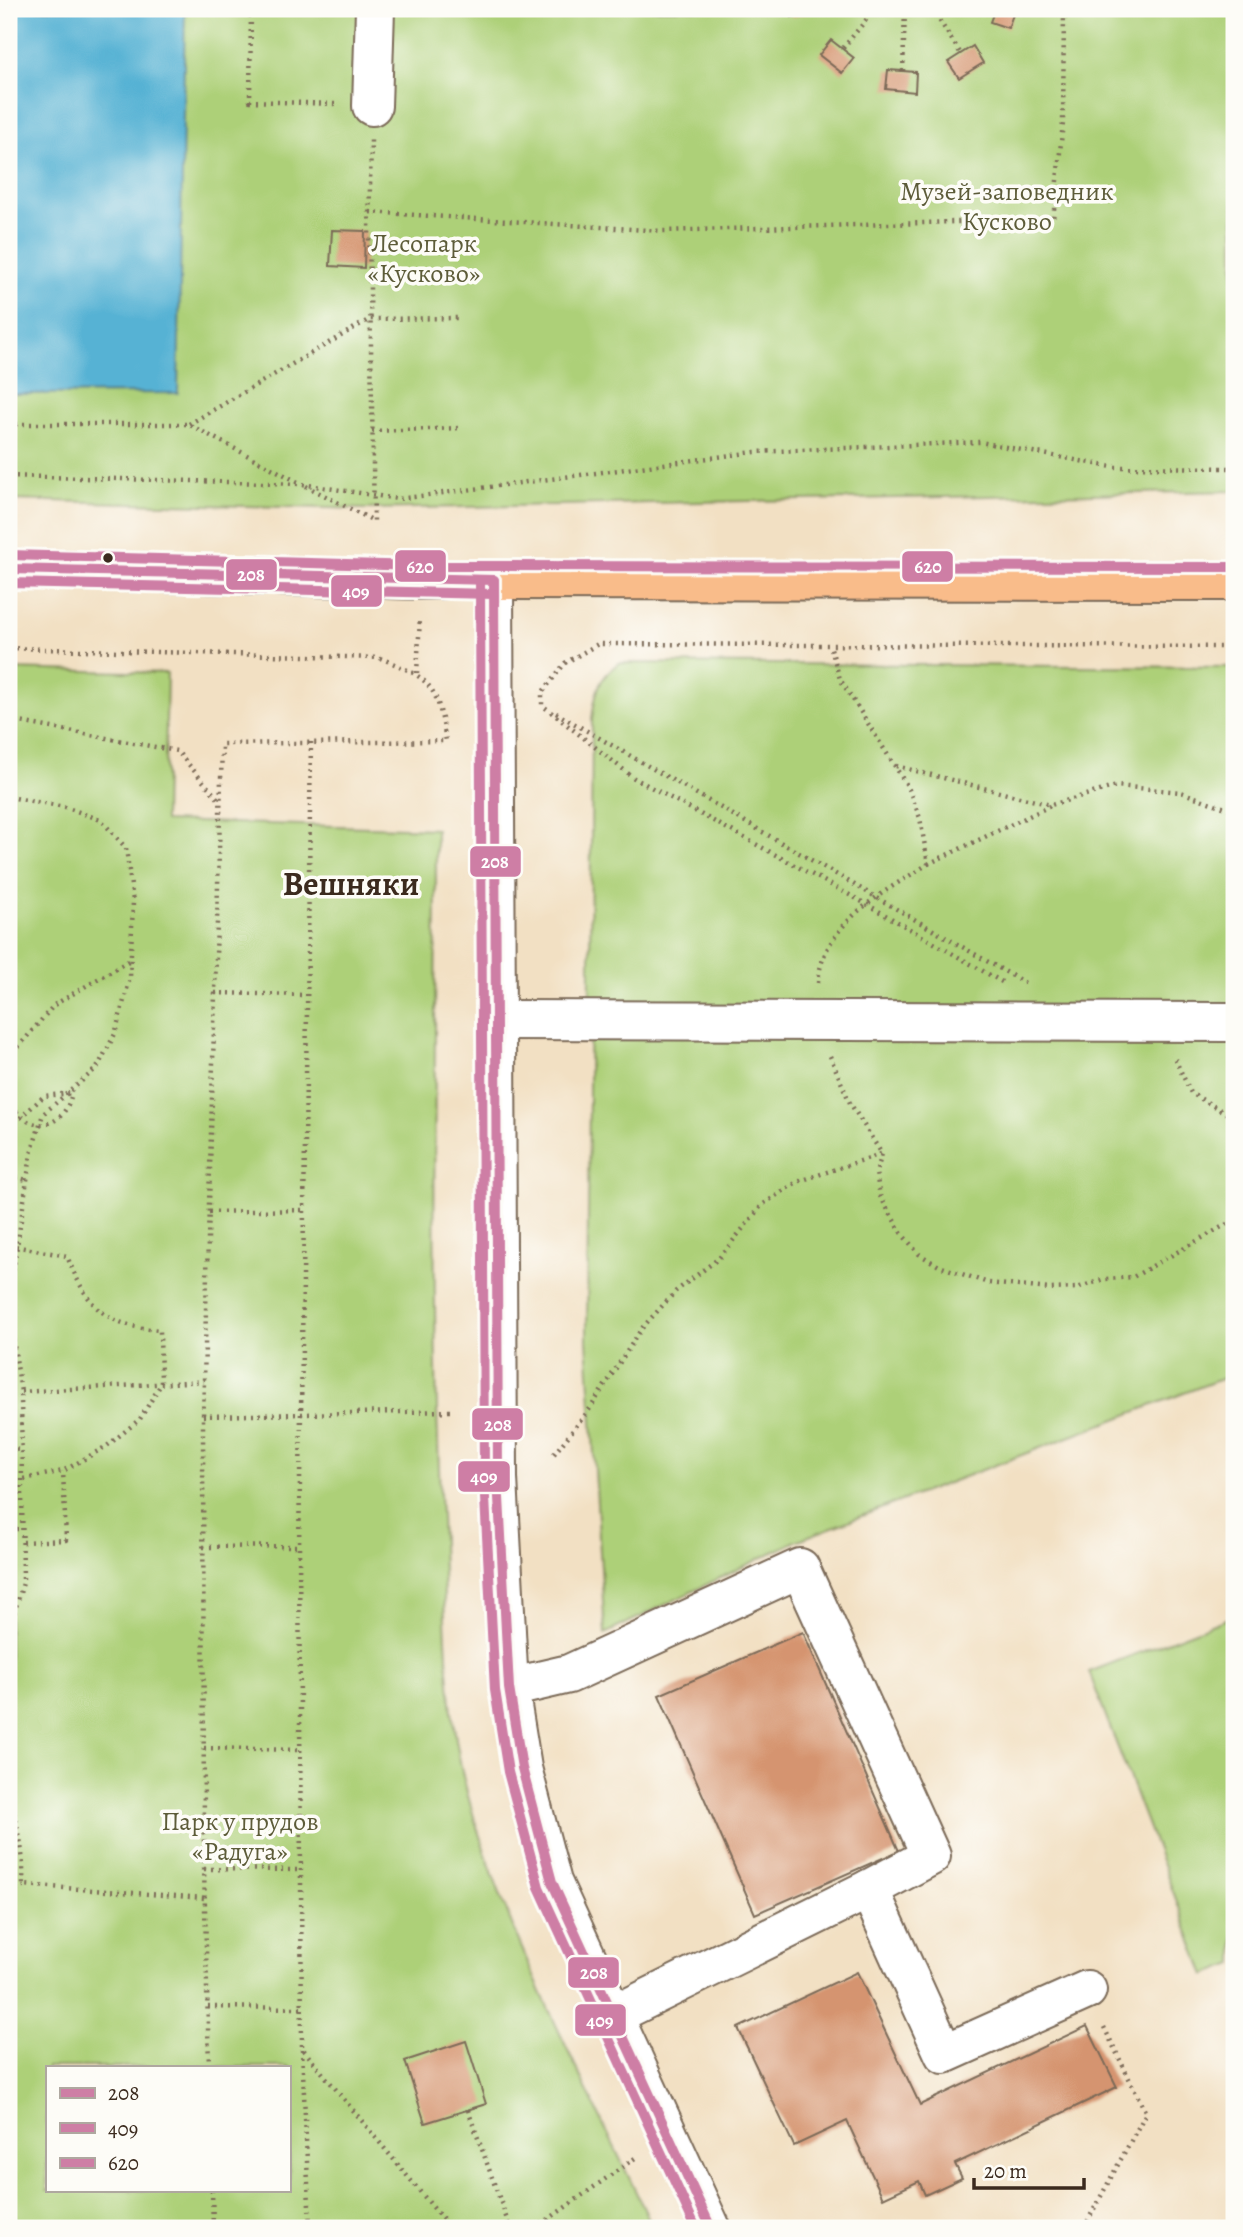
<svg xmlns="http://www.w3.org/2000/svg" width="1243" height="2237" viewBox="0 0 1243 2237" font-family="Alegreya,serif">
  <rect width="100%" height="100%" fill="#fdfcf7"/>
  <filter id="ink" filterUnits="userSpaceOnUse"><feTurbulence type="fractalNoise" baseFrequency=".0143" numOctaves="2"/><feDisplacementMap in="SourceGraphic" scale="14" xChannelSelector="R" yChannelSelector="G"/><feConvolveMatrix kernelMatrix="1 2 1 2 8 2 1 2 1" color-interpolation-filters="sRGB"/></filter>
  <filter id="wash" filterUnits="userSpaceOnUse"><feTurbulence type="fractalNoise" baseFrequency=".00686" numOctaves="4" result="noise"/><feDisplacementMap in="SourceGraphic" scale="28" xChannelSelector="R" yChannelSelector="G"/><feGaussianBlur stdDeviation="1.57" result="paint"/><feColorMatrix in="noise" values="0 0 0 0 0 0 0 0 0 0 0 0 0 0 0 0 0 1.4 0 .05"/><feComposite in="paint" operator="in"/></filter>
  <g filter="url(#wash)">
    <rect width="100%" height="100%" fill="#f2e0c3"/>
    <g fill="#add078" stroke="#747d4b" stroke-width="2" fill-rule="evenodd">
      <polygon points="9,9 1234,9 1234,491 367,509 9,500"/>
      <path d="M619,663L1234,667V1374L796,1541L605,1634L587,1340L592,719C595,695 598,677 619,663Z"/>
      <path d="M9,669L167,673L164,821L436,829C436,1057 430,1287 441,1516C445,1608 444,1707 468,1796C508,1943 589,2090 653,2228H9ZM47,2067H289V2190H47Z"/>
      <polygon points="1234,1616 1234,1964 1205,1975 1089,1672"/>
    </g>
    <polygon fill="#56b2d4" stroke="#486e79" stroke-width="2" points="9,9 185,9 178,393 9,394"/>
    <g id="blocks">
      <g fill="#d59470">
        <polygon points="790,9 810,9 811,12 792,17"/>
        <polygon points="995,9 1015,9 1008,28 990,22"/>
        <polygon points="831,40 854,58 842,73 819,55"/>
        <polygon points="973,46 983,63 959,78 948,62"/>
        <polygon points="888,70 916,72 915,92 886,89"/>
        <polygon points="332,230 365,231 364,268 330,266"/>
        <polygon points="803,1632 899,1851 755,1914 659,1695"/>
        <polygon points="857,1972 920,2105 1087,2026 1117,2087 955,2164 962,2178 925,2195 919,2181 883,2198 847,2121 794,2146 738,2028"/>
        <polygon points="466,2041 486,2104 425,2123 405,2061"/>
      </g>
    </g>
  </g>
  <g filter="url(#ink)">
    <use href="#blocks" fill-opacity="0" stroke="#7b6a58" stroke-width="2"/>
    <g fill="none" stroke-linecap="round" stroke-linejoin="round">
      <defs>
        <g id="minor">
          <polyline points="372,106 375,9"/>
          <polyline points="494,580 498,1478 509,1688 522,1768 552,1882 711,2228"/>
          <polyline points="496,1020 1234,1022"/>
          <polyline points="509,1688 569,1674 800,1568 931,1856 869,1889"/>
          <polyline points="612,2016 869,1889 944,2054 1087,1990"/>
        </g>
        <polyline id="major" points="9,569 420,580 1234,581"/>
      </defs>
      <use href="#minor" stroke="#7b6a58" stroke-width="42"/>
      <use href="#major" stroke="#7b6a58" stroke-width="42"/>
      <g stroke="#7b6a58" stroke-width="4.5" stroke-dasharray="2 5" stroke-linecap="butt">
        <polyline points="251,9 250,101 335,104"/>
        <polyline points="932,9 961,54"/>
        <polyline points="843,48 875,9"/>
        <polyline points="903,71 905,9"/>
        <polyline points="370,212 662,231 1053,219 1063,123 1064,9"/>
        <polyline points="9,424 188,424 298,482"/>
        <polyline points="189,424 370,319 461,318"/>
        <polyline points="372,431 461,428"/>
        <polyline points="9,476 302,484 398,499 755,452 980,442 1112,467 1234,468"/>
        <polyline points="306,486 374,521 369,231 371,140"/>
        <path d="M9,648L380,658C433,679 437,686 446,741L222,744L203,1416L204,1869L209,2067"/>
        <polyline points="417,673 420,618"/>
        <polyline points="556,713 1025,983"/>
        <polyline points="9,720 177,751 220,801"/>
        <polyline points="311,742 299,1546 302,2048 450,2228"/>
        <polyline points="896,766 1051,805 1117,786 1181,792 1234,811"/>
        <polyline points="9,797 65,807 101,820 126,848 133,901 130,978 115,1034 97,1068 43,1114 31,1154 9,1299"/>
        <polyline points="928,864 1050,806"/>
        <polyline points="1002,982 868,905 634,778 542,705 542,693 565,663 598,644 1234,647"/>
        <path d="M818,983C822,923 883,893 928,864L920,818L908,787L840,679L830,645"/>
        <polyline points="215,993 306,995"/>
        <polyline points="830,1056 850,1103 882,1154 876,1173 880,1196 902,1234 919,1254 939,1266 988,1283 1050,1289 1077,1288 1105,1279 1133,1277 1234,1220"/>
        <polyline points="9,1058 54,1005 130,960"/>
        <polyline points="1175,1059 1191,1093 1234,1118"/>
        <path d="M9,1100C26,1136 65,1131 72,1092"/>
        <polyline points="20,1118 44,1096 71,1093"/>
        <polyline points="9,1176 27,1180"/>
        <polyline points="209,1212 303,1210"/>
        <path d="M9,1245L67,1256C87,1306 104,1326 160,1330L161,1384L140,1419L107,1446L63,1471L24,1479"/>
        <polyline points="9,1312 21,1392 23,1583 9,1631"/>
        <polyline points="21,1392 204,1381"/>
        <polyline points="203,1416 451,1411"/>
        <polyline points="9,1449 21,1450"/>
        <polyline points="554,1454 589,1410 642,1328 676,1291 719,1258 762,1205 797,1182 881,1154"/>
        <polyline points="9,1529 23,1529"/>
        <polyline points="23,1542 66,1540 63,1471"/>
        <polyline points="203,1547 299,1546"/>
        <polyline points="204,1748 300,1750"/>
        <path d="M9,1800C20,1826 24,1857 23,1885L205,1898"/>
        <polyline points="204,1869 300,1870"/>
        <polyline points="9,1890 24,1887"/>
        <polyline points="208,2007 301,2008"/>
        <polyline points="302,2049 310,2228"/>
        <polyline points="468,2110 510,2228"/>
        <polyline points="212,2190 213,2228"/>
        <polyline points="536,2228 635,2158"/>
        <polyline points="1075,2228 1087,2222 1146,2113 1102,2023"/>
      </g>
      <use href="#minor" stroke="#fff" stroke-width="38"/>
      <use href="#major" stroke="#f9bc8a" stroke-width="38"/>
      <defs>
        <g id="bus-1">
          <polyline points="9,569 494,580"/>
          <polyline points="494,580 498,1478 509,1688 522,1768 552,1882 711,2228"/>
        </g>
        <g id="bus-2">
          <polyline points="480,580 484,1478 495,1690 508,1772 539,1887 696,2228"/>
          <polyline points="9,583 494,594"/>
        </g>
        <polyline id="bus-3" points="9,555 420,566 1234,567"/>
      </defs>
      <use href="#bus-1" stroke="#fdfcf7" stroke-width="16"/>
      <use href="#bus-2" stroke="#fdfcf7" stroke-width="16"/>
      <use href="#bus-3" stroke="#fdfcf7" stroke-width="16"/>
      <use href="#bus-1" stroke="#ce7ea5" stroke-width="10"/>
      <use href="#bus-2" stroke="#ce7ea5" stroke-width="10"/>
      <use href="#bus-3" stroke="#ce7ea5" stroke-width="10"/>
    </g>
  </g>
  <circle fill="#3b2a1e" stroke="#fdfcf7" stroke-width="2.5" cx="108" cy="558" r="6"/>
  <g text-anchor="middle" stroke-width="7" stroke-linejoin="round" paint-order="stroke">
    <g font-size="26" fill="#5d5c39" stroke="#fdfcf7">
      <text x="1007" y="200">Музей-заповедник<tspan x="1007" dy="30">Кусково</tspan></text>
      <text x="424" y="252">Лесопарк<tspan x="424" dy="30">«Кусково»</tspan></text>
      <text x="240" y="1830">Парк у прудов<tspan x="240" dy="30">«Радуга»</tspan></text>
    </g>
    <g font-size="33" font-weight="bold" fill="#3b2a1e" stroke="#fdfcf7">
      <text x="351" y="895">Вешняки</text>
    </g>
  </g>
  <g stroke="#fdfcf7" stroke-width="2.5">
    <rect x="394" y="549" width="53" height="34" rx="7" fill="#ce7ea5"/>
    <rect x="901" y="550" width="53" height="33" rx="7" fill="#ce7ea5"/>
    <rect x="225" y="558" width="53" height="33" rx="7" fill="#ce7ea5"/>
    <rect x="330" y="574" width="53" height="34" rx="7" fill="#ce7ea5"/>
    <rect x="469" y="845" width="53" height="33" rx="7" fill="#ce7ea5"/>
    <rect x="471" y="1407" width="53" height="34" rx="7" fill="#ce7ea5"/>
    <rect x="457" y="1460" width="54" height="33" rx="7" fill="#ce7ea5"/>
    <rect x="567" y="1956" width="53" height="33" rx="7" fill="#ce7ea5"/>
    <rect x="574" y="2003" width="53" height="34" rx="7" fill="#ce7ea5"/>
  </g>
  <g font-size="19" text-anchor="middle" font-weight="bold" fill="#fff">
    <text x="420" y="573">620</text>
    <text x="928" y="573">620</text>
    <text x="251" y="581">208</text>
    <text x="356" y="598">409</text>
    <text x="495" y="868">208</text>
    <text x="498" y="1431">208</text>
    <text x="484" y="1483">409</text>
    <text x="594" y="1979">208</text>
    <text x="600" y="2027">409</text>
  </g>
  <rect width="1243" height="2237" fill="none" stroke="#fdfcf7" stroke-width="35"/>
  <rect x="46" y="2066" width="245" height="126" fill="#fdfcf7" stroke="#afa8a0" stroke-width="2"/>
  <rect x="60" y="2088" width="35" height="10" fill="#ce7ea5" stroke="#afa8a0" stroke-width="2"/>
  <text x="108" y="2100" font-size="21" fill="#3b2a1e">208</text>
  <rect x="60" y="2123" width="35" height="10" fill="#ce7ea5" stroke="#afa8a0" stroke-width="2"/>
  <text x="108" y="2136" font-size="21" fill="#3b2a1e">409</text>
  <rect x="60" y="2158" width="35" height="10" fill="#ce7ea5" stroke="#afa8a0" stroke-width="2"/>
  <text x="108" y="2170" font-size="21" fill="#3b2a1e">620</text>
  <path d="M974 2178v10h110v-10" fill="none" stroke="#3b2a1e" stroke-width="3.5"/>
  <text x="984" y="2178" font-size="21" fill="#3b2a1e" stroke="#fdfcf7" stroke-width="5" paint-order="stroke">20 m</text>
</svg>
